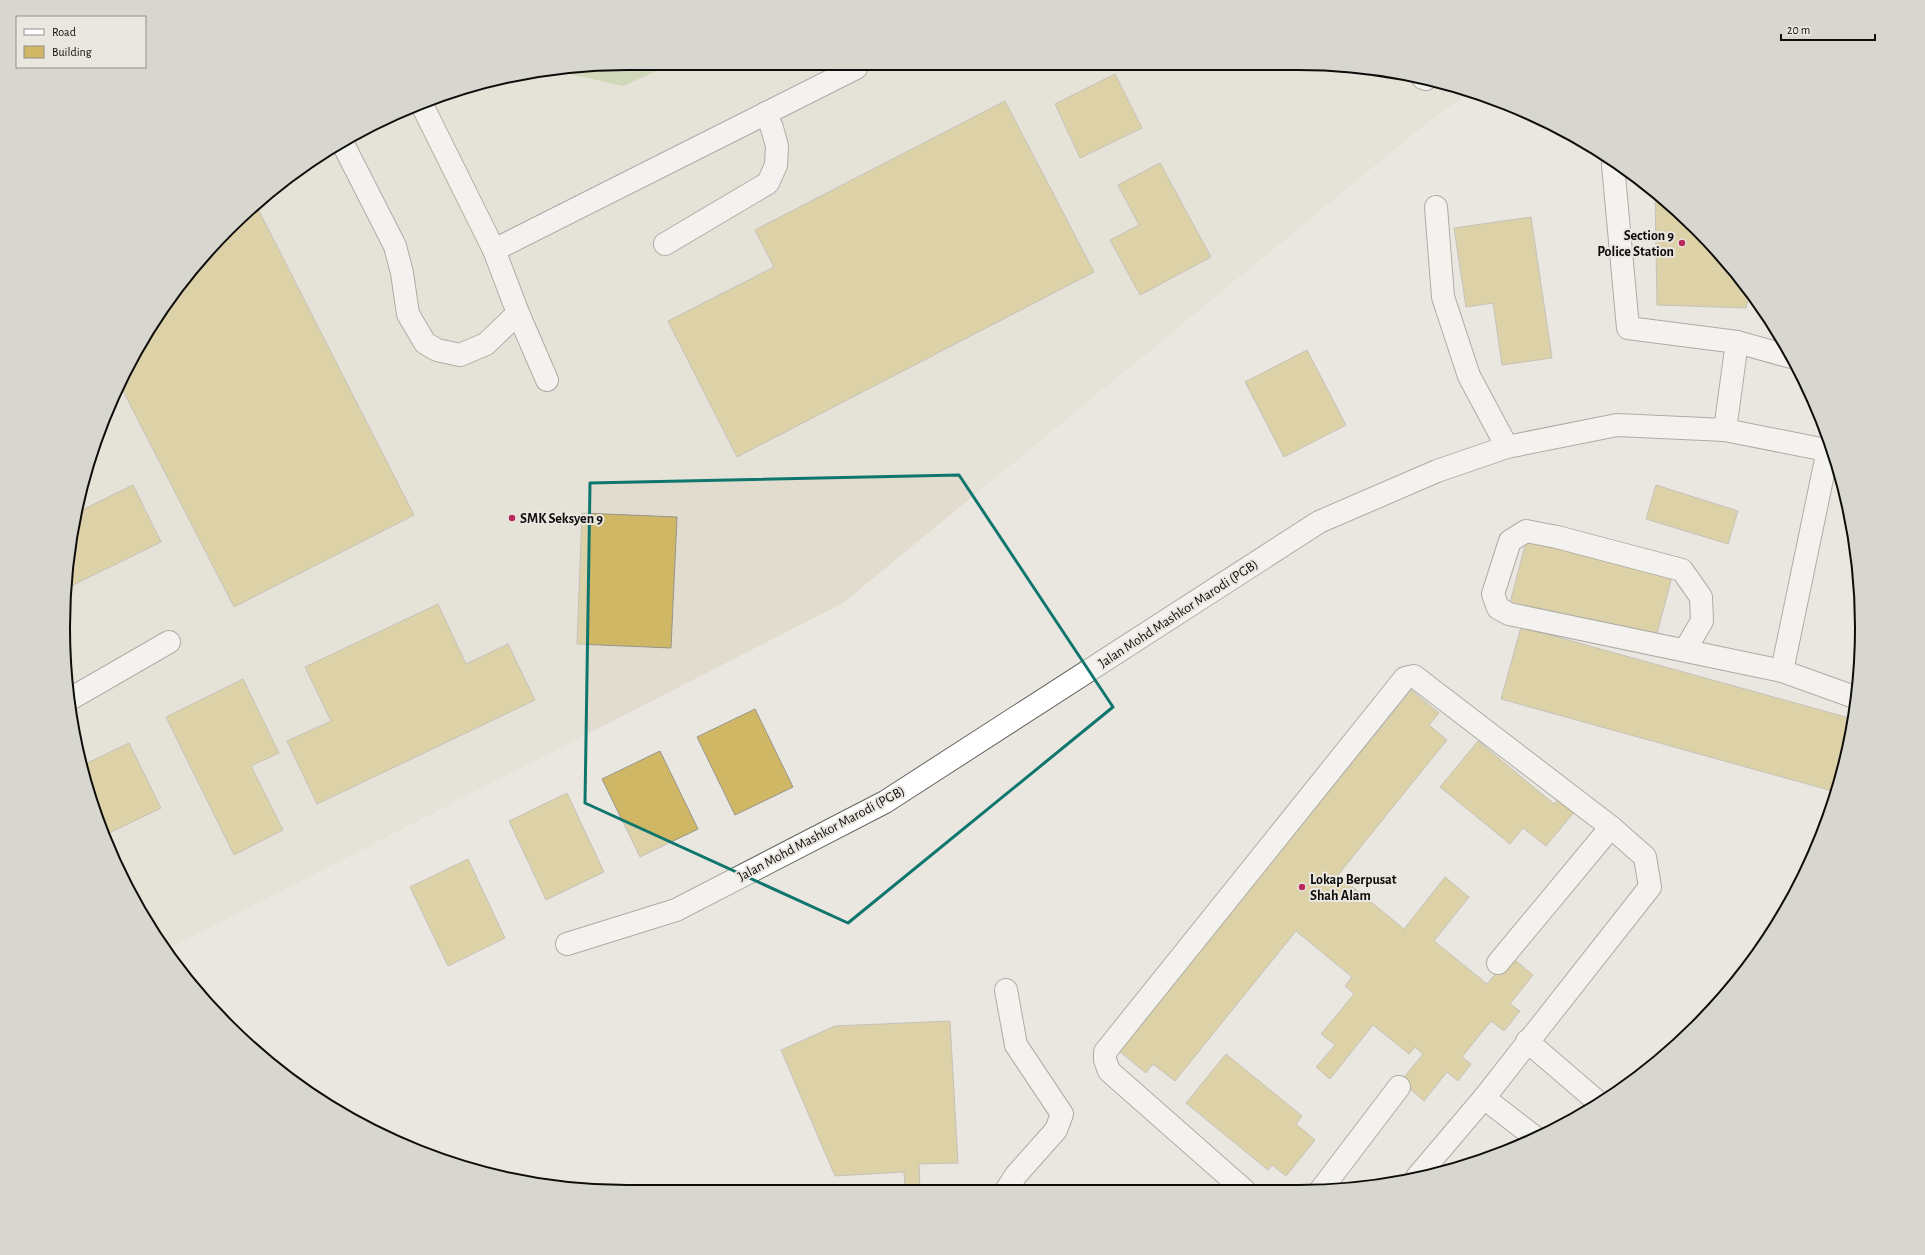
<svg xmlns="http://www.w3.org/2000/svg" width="1925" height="1255" viewBox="0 0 1925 1255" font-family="'Alegreya Sans',sans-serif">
  <rect width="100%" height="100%" fill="#e9e7e0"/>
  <polygon fill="#e1dcce" points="554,68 1371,68 1444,82 1469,92 1422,127 843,603 166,950 158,941 106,844 82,773 64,665 64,591 93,446 121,378 180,284 228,228 314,158 446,93"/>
  <polygon fill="#b3c589" points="554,68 663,68 623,86 556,71"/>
  <g fill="#cfb765" stroke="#96948e">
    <polygon points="1115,74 1142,128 1080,158 1055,104"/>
    <polygon points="1005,101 1094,272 737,457 668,321 774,267 755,230"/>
    <polygon points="1160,163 1211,257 1140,295 1110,240 1139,225 1118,185"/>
    <polygon points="1655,193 1670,203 1745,284 1750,291 1746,308 1657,305"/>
    <polygon points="256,205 414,515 234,607 119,383 180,284 229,228"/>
    <polygon points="1531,217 1552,358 1502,365 1493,303 1466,307 1454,228"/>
    <polygon points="1307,350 1346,425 1284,457 1245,382"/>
    <polygon points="133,485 161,542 65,589 80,511"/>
    <polygon points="1656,485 1738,511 1728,544 1646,519"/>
    <polygon points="582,513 677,517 671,648 577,644"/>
    <polygon points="1528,534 1673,573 1655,641 1510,603"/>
    <polygon points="438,604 466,664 508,644 535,700 317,804 287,741 331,721 305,667"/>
    <polygon points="1521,627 1853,719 1836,792 1501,699"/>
    <polygon points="243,679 279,753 251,766 283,830 234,855 166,717"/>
    <polygon points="1411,690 1439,713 1429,725 1447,740 1338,875 1404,929 1445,877 1469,897 1434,941 1487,984 1510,956 1533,975 1510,1004 1520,1011 1504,1031 1491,1021 1462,1057 1471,1064 1458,1081 1447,1072 1424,1101 1401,1081 1423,1054 1415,1047 1409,1054 1373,1025 1330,1079 1316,1067 1335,1045 1321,1034 1354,994 1345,986 1352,977 1296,931 1175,1081 1153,1064 1146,1073 1119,1051"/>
    <polygon points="755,709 793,787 735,815 697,737"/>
    <polygon points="1478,741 1554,804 1559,798 1575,811 1546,846 1523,828 1510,844 1440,787"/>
    <polygon points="129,743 161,808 103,836 81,766"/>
    <polygon points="660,751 698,829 640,857 602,779"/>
    <polygon points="567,793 604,872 546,900 509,821"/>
    <polygon points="468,859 505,938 448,966 410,887"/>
    <polygon points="950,1021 958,1163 919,1164 920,1189 905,1189 904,1172 835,1176 781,1050 835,1026"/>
    <polygon points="1226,1054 1302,1116 1296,1124 1315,1140 1286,1176 1272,1165 1268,1170 1186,1103"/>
  </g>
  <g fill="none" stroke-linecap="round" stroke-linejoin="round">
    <defs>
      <g id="minor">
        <polyline points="1423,78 1426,79"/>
        <polyline points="422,105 494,250 518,313 547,380"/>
        <polyline points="343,144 395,246 402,273 408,314 425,343 437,350 460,355 486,344 518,313"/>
        <polyline points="1613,165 1628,328 1737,342 1791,357"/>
        <polyline points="1436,207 1443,297 1469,376 1507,447"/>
        <polyline points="665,244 768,183 776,165 777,146 772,128 766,113"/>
        <polyline points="494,250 856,68"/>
        <polyline points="1725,430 1737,342"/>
        <polyline points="1685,650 1702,621 1701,597 1682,570 1557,537 1526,531 1510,541 1493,594 1498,608 1509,614 1782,671 1857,698"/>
        <polyline points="1782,671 1828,450"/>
        <polyline points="70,699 169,642"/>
        <polyline points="567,944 676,910 885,802 1319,522 1437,471 1507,447 1617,425 1725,430 1831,451"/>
        <polyline points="1498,963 1611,827"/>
        <polyline points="1006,990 1016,1045 1062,1114 1056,1130 1016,1175 1007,1189"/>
        <polyline points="1527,1041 1598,1102"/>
        <polyline points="1484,1098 1536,1138"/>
        <polyline points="1244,1190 1109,1071 1105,1060 1105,1052 1405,678 1414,676 1611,827 1645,857 1650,887 1484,1098 1417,1177"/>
        <polyline points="1320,1191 1399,1087"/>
      </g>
    </defs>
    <use href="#minor" stroke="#66645e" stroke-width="24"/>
    <use href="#minor" stroke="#fff" stroke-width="22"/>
  </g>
  <path d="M0 0H1925V1255H0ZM959,475L1113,707L848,923L585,803L590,483Z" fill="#e9e7e0" fill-opacity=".55" fill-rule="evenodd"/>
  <path fill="none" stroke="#0f766e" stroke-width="3" stroke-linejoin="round" d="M959,475L1113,707L848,923L585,803L590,483Z"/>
  <g fill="#b82a5c" stroke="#e9e7e0" stroke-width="1.5">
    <circle cx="1682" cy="243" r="4"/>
    <circle cx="512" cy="518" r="4"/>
    <circle cx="1302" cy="887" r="4"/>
  </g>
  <g text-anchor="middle" stroke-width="4" stroke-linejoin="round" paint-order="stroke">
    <g font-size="14" font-weight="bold" fill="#0e0d0b" stroke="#e9e7e0" text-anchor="start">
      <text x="1674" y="240" text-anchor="end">Section 9<tspan x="1674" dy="16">Police Station</tspan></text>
      <text x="520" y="523">SMK Seksyen 9</text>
      <text x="1310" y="884">Lokap Berpusat<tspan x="1310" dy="16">Shah Alam</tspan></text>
    </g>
    <g font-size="14" fill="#0e0d0b" stroke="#e9e7e0">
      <text transform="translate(1178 613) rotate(-33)" y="5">Jalan Mohd Mashkor Marodi (PGB)</text>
      <text transform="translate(821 833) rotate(-28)" y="5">Jalan Mohd Mashkor Marodi (PGB)</text>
    </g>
  </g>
  <path d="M0 0H1925V1255H0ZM627 70H1298A557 557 0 0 1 1855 627V628A557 557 0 0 1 1298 1185H627A557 557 0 0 1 70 628V627A557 557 0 0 1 627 70Z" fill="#d7d6cf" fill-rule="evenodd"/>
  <path fill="none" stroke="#0e0d0b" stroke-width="2" d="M627 70H1298A557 557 0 0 1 1855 627V628A557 557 0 0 1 1298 1185H627A557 557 0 0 1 70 628V627A557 557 0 0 1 627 70Z"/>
  <rect x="16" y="16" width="130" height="52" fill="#e9e7e0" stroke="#91908b"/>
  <rect x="24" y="29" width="20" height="6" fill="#ffffff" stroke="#91908b"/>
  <text x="52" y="36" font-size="12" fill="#0e0d0b">Road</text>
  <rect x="24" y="46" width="20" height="12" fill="#cfb765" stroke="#91908b"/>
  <text x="52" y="56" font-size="12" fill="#0e0d0b">Building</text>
  <path d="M1781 34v6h94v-6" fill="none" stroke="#0e0d0b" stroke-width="2"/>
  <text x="1787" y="34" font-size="12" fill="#0e0d0b" stroke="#e9e7e0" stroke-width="3" paint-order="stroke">20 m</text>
</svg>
